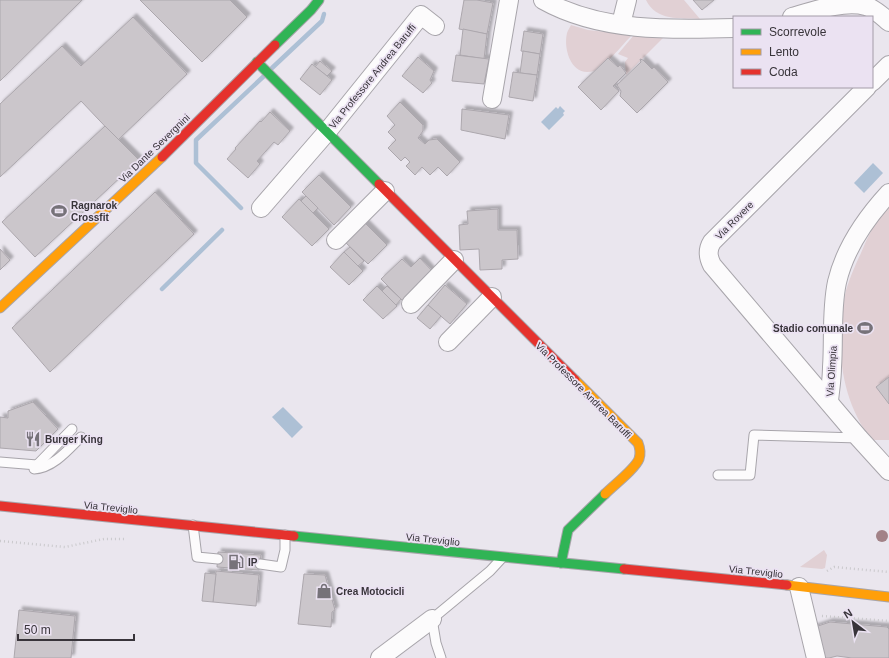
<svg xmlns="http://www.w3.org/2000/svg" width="889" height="658" viewBox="0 0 889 658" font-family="Arial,sans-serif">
  <defs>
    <filter id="shadow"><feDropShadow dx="3.5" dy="-3.5" stdDeviation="1" flood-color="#0004"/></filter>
  </defs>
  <rect width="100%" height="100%" fill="#eae6ee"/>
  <g fill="#e1d0d4">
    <path d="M646,0H684L700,19C680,18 656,21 646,0Z"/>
    <path d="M571,25L588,30L632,35C624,43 603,69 594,71C572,78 563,50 567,33C568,30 570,27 571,25Z"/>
    <polygon points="634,35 663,38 626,75 625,62 628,58 618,54"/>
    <path d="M889,206V440H872C840,400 835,344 845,295C848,281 855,266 861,253C868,236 876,219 889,206Z"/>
    <polygon points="824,550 827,555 825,568 822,569 800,567"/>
  </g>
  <g fill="#adc0d5">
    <polygon points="560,106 565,111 563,113 564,115 549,130 541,122 556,107 558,109"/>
    <polygon points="873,163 883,173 864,193 854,183"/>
    <polygon points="283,407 303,427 292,438 272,417"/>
  </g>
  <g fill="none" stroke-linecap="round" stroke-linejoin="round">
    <g stroke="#adc0d5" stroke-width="4.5">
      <polyline points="272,68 322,21 324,14"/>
      <polyline points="241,208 196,163 196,140 264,76"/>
      <polyline points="162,289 222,230"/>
    </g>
  </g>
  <g fill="#cbc6cb" stroke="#aca7ad" filter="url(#shadow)">
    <polygon points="0,0 82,0 0,81"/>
    <polygon points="140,0 230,0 247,17 202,62"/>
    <polygon points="464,0 477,0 493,3 487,34 459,29"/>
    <polygon points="693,0 714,0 702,10"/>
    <polygon points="133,17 187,74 118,140 81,101 0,177 0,104 62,46 81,66"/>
    <polygon points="463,29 487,34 484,59 460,55"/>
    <polygon points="524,31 543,34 540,54 521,51"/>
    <polygon points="523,51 540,54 537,75 520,73"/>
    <polygon points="456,55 489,59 484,84 452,81"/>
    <polygon points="418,57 434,71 430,80 432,83 423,93 402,76"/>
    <polygon points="608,58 618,67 620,65 626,73 613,86 619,91 601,110 578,87"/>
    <polygon points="640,59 643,60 652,69 654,67 668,82 637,113 620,96 621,91 617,85 641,62"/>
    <polygon points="320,61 332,71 327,76 315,67"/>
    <polygon points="312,64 332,80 320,95 300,79"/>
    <polygon points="513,72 537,75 533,101 509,97"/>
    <polygon points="400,102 423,125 423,131 418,138 425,144 429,140 437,139 460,162 447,176 438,167 430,175 422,167 415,175 406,166 410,162 405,157 401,161 388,148 396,140 388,132 395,125 387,116"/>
    <polygon points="462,109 509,115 505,139 461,130"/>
    <polygon points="270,112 290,131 278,145 274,142 257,161 260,164 248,178 227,159 236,149 235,148 260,121 261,122"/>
    <polygon points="105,126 139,160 35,257 2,222"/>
    <polygon points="319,175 351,207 334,225 302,192"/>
    <polygon points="155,192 194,234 50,372 12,328"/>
    <polygon points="306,196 318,208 313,213 301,201"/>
    <polygon points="299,199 329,229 312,246 282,217"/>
    <polygon points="498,209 498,230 517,230 518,259 502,260 502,269 480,270 479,249 460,250 459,225 468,224 467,211"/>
    <polygon points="364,222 387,245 368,264 344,241"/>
    <polygon points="350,247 364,261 358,266 344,252"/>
    <polygon points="0,249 10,260 0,270"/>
    <polygon points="344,252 363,271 349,285 330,267"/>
    <polygon points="420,258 433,272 404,302 381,279 402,259 411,267"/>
    <polygon points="445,285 467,304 450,324 428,305"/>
    <polygon points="377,286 397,306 383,319 363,300"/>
    <polygon points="387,286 401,299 396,305 382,291"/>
    <polygon points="428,305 441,316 430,329 417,318"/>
    <polygon points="889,377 889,404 876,387"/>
    <polygon points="33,402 58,429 36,451 0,448 0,417 8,418 8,411"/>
    <polygon points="218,552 261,555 259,570 217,567"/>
    <polygon points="216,571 259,575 256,606 213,602"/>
    <polygon points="205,573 216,574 213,602 202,601"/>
    <polygon points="304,574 325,575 335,610 332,612 331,627 298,624"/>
    <polygon points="19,610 75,616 71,658 14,658"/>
    <polygon points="830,622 887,627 889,629 889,658 852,658 837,656 829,658 821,658 812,628"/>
  </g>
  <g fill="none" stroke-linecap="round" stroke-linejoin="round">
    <defs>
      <g id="lane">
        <polyline points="0,462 37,465 72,429"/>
        <path d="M34,469C53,468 68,450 81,437"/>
        <polyline points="718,475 750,475 754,435 859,438"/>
        <polyline points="193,525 197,557 218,559"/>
        <polyline points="260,564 281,567 285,550 285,535"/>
        <polyline points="441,658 436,643 432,619 490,571 502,558"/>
      </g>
      <g id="street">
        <path d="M543,0C600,32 670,30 734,28"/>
        <path d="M792,17C813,11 844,0 866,6C875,9 882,16 889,22"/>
        <polyline points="621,24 627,0"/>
        <polyline points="872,82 889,65"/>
        <path d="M867,87L712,242C707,250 708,257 712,265L859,438L889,471"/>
        <polyline points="492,99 509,0"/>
        <polyline points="261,208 326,133 421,15 435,26"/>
        <polyline points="336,240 385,191"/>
        <polyline points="411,304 454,260"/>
        <polyline points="448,342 492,297"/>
        <path d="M829,401C830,390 832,379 832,367C834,339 831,310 837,282C845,248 866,218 889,193"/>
        <polyline points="799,587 816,658"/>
        <polyline points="380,658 432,619"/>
      </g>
      <g id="fast">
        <polyline points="275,45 311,10 319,0"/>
        <polyline points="257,62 379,184"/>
        <polyline points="294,536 624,569"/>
        <polyline points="561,563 568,530 605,494"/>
      </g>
      <g id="slow">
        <polyline points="0,308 162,157"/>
        <path d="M575,380L638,443C640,448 641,453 639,459C635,469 614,485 605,494"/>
        <polyline points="787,585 889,597"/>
      </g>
      <g id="jam">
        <polyline points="162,157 275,45"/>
        <polyline points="379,184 575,380"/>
        <polyline points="0,506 294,536"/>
        <polyline points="624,569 787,585"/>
      </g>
    </defs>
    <use href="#lane" stroke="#a8a5ab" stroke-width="11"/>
    <use href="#street" stroke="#a8a5ab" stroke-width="20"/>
    <use href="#fast" stroke="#a8a5ab" stroke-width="11"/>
    <use href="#slow" stroke="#a8a5ab" stroke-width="11"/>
    <use href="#jam" stroke="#a8a5ab" stroke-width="11"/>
    <g stroke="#cac9cc" stroke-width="2.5" stroke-dasharray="1 3" stroke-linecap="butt">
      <polyline points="0,541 65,547 104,539 124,539"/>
      <polyline points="827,571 834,567 889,572"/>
      <polyline points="822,616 889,621"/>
    </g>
    <use href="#lane" stroke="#fcfbfc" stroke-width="9"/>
    <use href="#street" stroke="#fcfbfc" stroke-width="18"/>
    <use href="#fast" stroke="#30b455" stroke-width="9"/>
    <use href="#slow" stroke="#ff9f0a" stroke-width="9"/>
    <use href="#jam" stroke="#e5322d" stroke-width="9"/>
  </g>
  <circle fill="#a28287" cx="882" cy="536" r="6"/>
  <defs>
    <symbol id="stadium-bare" viewBox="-9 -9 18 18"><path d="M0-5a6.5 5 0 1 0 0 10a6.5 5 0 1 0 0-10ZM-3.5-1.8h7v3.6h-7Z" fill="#767279" stroke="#ebe2f2" stroke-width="2.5" paint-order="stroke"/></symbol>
    <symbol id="restaurant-bare" viewBox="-9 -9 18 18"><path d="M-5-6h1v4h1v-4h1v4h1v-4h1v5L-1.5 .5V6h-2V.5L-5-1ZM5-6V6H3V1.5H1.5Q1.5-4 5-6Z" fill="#767279" stroke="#ebe2f2" stroke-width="2.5" paint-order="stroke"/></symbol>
    <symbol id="fuel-bare" viewBox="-9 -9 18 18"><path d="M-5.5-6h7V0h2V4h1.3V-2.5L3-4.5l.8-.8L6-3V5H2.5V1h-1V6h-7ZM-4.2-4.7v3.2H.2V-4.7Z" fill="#767279" stroke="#ebe2f2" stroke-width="2.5" paint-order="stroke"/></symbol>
    <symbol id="shop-bare" viewBox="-9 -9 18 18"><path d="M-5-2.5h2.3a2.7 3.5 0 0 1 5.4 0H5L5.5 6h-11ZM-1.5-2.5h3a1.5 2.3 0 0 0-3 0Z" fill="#767279" stroke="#ebe2f2" stroke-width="2.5" paint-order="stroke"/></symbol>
  </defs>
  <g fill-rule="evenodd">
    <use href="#stadium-bare" x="48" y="200" width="22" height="22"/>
    <use href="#stadium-bare" x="854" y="317" width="22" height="22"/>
    <use href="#restaurant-bare" x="22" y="428" width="22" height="22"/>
    <use href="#fuel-bare" x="225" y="551" width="22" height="22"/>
    <use href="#shop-bare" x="313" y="580" width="22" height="22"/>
  </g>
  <g text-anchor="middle" stroke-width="3.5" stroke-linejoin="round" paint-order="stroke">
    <g font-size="10" fill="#38343a" stroke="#ebe2f2">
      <text transform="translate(372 76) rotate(-51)" y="4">Via Professore Andrea Baruffi</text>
      <text transform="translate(154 148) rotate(-44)" y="4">Via Dante Severgnini</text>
      <text transform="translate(734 220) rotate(-45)" y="4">Via Rovere</text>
      <text transform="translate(831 371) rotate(-86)" y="4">Via Olimpia</text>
      <text transform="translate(584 390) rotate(45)" y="4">Via Professore Andrea Baruffi</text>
      <text transform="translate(111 507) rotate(6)" y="4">Via Treviglio</text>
      <text transform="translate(433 539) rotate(6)" y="4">Via Treviglio</text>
      <text transform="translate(756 571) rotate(6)" y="4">Via Treviglio</text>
    </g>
    <g font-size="10" font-weight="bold" fill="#38343a" stroke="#ebe2f2" text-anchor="start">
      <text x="71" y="209">Ragnarok<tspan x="71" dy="12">Crossfit</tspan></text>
      <text x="853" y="332" text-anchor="end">Stadio comunale</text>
      <text x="45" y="443">Burger King</text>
      <text x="248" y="566">IP</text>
      <text x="336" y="595">Crea Motocicli</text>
    </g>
  </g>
  <rect x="733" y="16" width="140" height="72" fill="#ebe2f2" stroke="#a39ca8"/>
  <rect x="741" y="29" width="20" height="6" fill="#30b455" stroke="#a39ca8"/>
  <text x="769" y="36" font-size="12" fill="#38343a">Scorrevole</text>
  <rect x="741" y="49" width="20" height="6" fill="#ff9f0a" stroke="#a39ca8"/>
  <text x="769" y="56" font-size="12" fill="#38343a">Lento</text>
  <rect x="741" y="69" width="20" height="6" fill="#e5322d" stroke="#a39ca8"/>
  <text x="769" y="76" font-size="12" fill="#38343a">Coda</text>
  <g transform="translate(853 622) rotate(329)" stroke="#ebe2f2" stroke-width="3" paint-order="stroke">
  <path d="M0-3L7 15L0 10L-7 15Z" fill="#38343a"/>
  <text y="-6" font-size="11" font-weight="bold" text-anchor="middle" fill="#38343a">N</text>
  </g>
  <path d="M18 634v6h116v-6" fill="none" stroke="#38343a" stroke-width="2"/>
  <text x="24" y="634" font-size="12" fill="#38343a" stroke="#ebe2f2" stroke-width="3" paint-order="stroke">50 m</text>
</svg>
